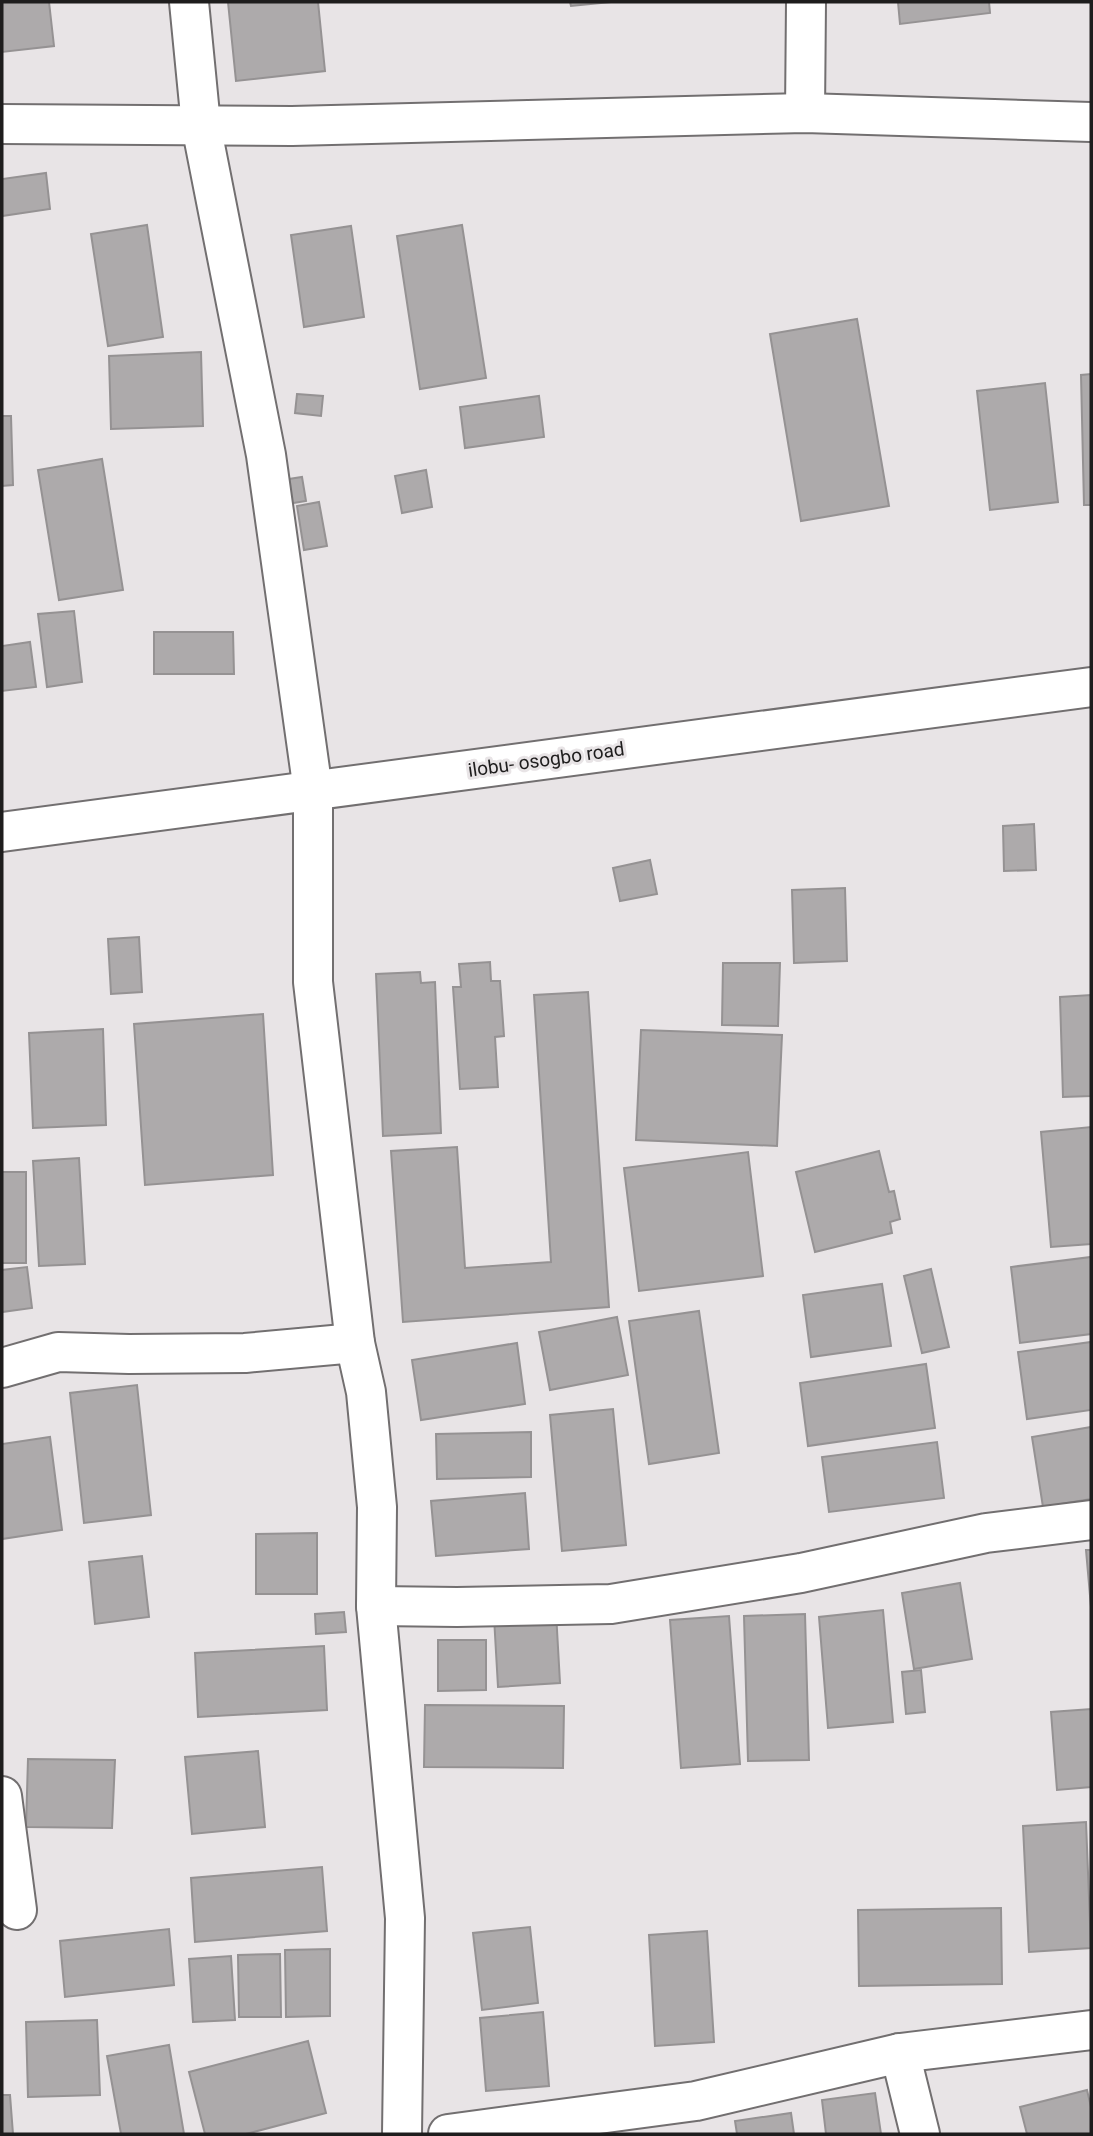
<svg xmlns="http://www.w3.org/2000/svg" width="1093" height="2136" viewBox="0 0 1093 2136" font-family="Roboto,sans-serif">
  <rect width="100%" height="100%" fill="#e8e4e6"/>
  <g fill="#adaaab" stroke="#959293" stroke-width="2">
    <polygon points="2,2 49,2 54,46 2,52"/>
    <polygon points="228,2 318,2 325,71 236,81"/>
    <polygon points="570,2 611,2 571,6"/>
    <polygon points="898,2 989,2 990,13 900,24"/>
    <polygon points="46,173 50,209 2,216 2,179"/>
    <polygon points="147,225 163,337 108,346 91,234"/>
    <polygon points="462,225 486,378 420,389 397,236"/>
    <polygon points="351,226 364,317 304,327 291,235"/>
    <polygon points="857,319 889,506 801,521 770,334"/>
    <polygon points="201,352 203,426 111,429 109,356"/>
    <polygon points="1091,374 1091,505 1084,505 1081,375"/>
    <polygon points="1045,383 1058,502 990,510 977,391"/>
    <polygon points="297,394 323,396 321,416 295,413"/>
    <polygon points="539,396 544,437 465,448 460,407"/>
    <polygon points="2,416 11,416 13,485 2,486"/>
    <polygon points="102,459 123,590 59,600 38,470"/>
    <polygon points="426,470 432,507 402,513 395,476"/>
    <polygon points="302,477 306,501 287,504 282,480"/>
    <polygon points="319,502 327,546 304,550 297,506"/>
    <polygon points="74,611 82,682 47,687 38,614"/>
    <polygon points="154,632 233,632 234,674 154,674"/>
    <polygon points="30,642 36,687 2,691 2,646"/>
    <polygon points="1034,824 1036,870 1004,871 1003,826"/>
    <polygon points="650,860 657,894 620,901 613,868"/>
    <polygon points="845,888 847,961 794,963 792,890"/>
    <polygon points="139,937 142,992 111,994 108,939"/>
    <polygon points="490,962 491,981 500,981 504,1036 495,1037 498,1087 460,1089 453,987 461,987 459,964"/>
    <polygon points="723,963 780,963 778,1026 722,1025"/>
    <polygon points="420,972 421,983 435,982 441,1133 383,1136 376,974"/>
    <polygon points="588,992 609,1307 403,1322 391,1151 457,1147 465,1268 551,1262 534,995"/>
    <polygon points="1091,995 1091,1096 1063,1097 1060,997"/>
    <polygon points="263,1014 273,1175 145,1185 134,1024"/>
    <polygon points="103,1029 106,1125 33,1128 29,1033"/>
    <polygon points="641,1030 782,1035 777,1146 636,1140"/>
    <polygon points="1091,1127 1091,1244 1051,1247 1041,1132"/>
    <polygon points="879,1151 889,1192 894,1191 900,1219 890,1222 892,1233 815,1252 796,1172"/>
    <polygon points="748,1152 763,1276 639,1291 624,1168"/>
    <polygon points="79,1158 85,1264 39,1266 33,1161"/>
    <rect x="2" y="1172" width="24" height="91"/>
    <polygon points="1091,1257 1091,1334 1020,1343 1011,1267"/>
    <polygon points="27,1267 32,1308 2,1312 2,1270"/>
    <polygon points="931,1269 949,1347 922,1353 904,1276"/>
    <polygon points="882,1284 891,1346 811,1357 803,1295"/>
    <polygon points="699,1311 719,1453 649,1464 629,1321"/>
    <polygon points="617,1317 628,1375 550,1390 539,1332"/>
    <polygon points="1091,1342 1091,1410 1027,1419 1018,1352"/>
    <polygon points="517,1343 525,1404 421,1420 412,1360"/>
    <polygon points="926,1364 935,1428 808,1446 800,1383"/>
    <polygon points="137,1385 151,1515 84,1523 70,1393"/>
    <polygon points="613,1409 626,1545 562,1551 550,1415"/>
    <polygon points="1091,1427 1091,1499 1043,1507 1032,1437"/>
    <polygon points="531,1432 531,1477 437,1479 436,1434"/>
    <polygon points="50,1437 62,1530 2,1539 2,1444"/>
    <polygon points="937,1442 944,1498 829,1512 822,1457"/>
    <polygon points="525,1493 529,1549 436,1556 431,1501"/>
    <polygon points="317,1533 317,1594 256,1594 256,1534"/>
    <polygon points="1086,1550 1091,1550 1091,1607"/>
    <polygon points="142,1556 149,1617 95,1624 89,1562"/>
    <polygon points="960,1583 972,1659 914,1669 902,1593"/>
    <polygon points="883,1610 893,1722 828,1728 819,1617"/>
    <polygon points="344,1612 346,1632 316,1634 315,1614"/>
    <polygon points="556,1612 560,1683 498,1687 494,1617"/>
    <polygon points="805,1614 809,1760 748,1761 744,1616"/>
    <polygon points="729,1616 740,1764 681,1768 670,1620"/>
    <polygon points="438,1640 486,1640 486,1690 438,1691"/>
    <polygon points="324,1646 327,1710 198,1717 195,1653"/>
    <polygon points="921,1670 925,1712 906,1714 902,1672"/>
    <polygon points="425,1705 564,1706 563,1768 424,1767"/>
    <polygon points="1091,1709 1091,1787 1057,1790 1051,1712"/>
    <polygon points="258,1751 265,1827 192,1834 185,1757"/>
    <polygon points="28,1759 115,1760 112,1828 26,1827"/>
    <polygon points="1086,1822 1091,1948 1029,1952 1023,1826"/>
    <polygon points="322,1867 327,1931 195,1942 191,1878"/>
    <polygon points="1001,1908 1002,1984 859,1986 858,1910"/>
    <polygon points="530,1927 538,2003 482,2010 473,1933"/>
    <polygon points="169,1929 174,1985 65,1997 60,1941"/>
    <polygon points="707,1931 714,2042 655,2046 649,1935"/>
    <polygon points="330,1949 330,2016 286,2017 285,1950"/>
    <polygon points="280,1954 281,2017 239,2017 238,1955"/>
    <polygon points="231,1956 235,2020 193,2022 189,1959"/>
    <polygon points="543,2012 549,2086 486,2091 480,2018"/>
    <polygon points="97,2020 100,2095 28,2097 26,2022"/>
    <polygon points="308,2041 326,2113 246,2134 205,2134 189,2072"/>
    <polygon points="169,2045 184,2134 121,2134 107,2056"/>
    <polygon points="1087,2090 1091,2107 1091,2134 1027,2134 1020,2107"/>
    <polygon points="875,2093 881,2134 826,2134 822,2100"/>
    <polygon points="2,2095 10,2095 13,2134 2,2134"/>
    <polygon points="791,2113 794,2134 737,2134 735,2121"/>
  </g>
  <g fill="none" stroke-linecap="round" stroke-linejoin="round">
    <defs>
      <g id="minor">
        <polyline points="189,2 201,125 266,455 313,791 313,982 355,1343 366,1392 377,1507 376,1606 405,1918 402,2134"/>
        <polyline points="805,113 806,2"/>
        <polyline points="2,124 292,126 805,113 1091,122"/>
        <polyline points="2,1368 58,1352 129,1354 245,1353 355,1343"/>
        <polyline points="376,1606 457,1607 611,1604 801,1573 986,1533 1091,1520"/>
        <polyline points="2,1796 17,1910"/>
        <polyline points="900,2053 920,2134"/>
        <polyline points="448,2134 696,2101 900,2053 1091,2030"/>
      </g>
      <polyline id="primary" points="2,832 1091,687"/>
    </defs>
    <use href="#minor" stroke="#726f70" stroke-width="42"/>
    <use href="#primary" stroke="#726f70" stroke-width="42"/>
    <use href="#minor" stroke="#fff" stroke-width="38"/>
    <use href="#primary" stroke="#fff" stroke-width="38"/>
  </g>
  <g text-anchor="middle" stroke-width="6" stroke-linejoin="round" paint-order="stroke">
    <g font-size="19" fill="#1e1d1d" stroke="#e8e4e6">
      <text transform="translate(546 759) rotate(-8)" y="7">ilobu- osogbo road</text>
    </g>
  </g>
  <rect width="1093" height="2136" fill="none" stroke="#1e1d1d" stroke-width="7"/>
</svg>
